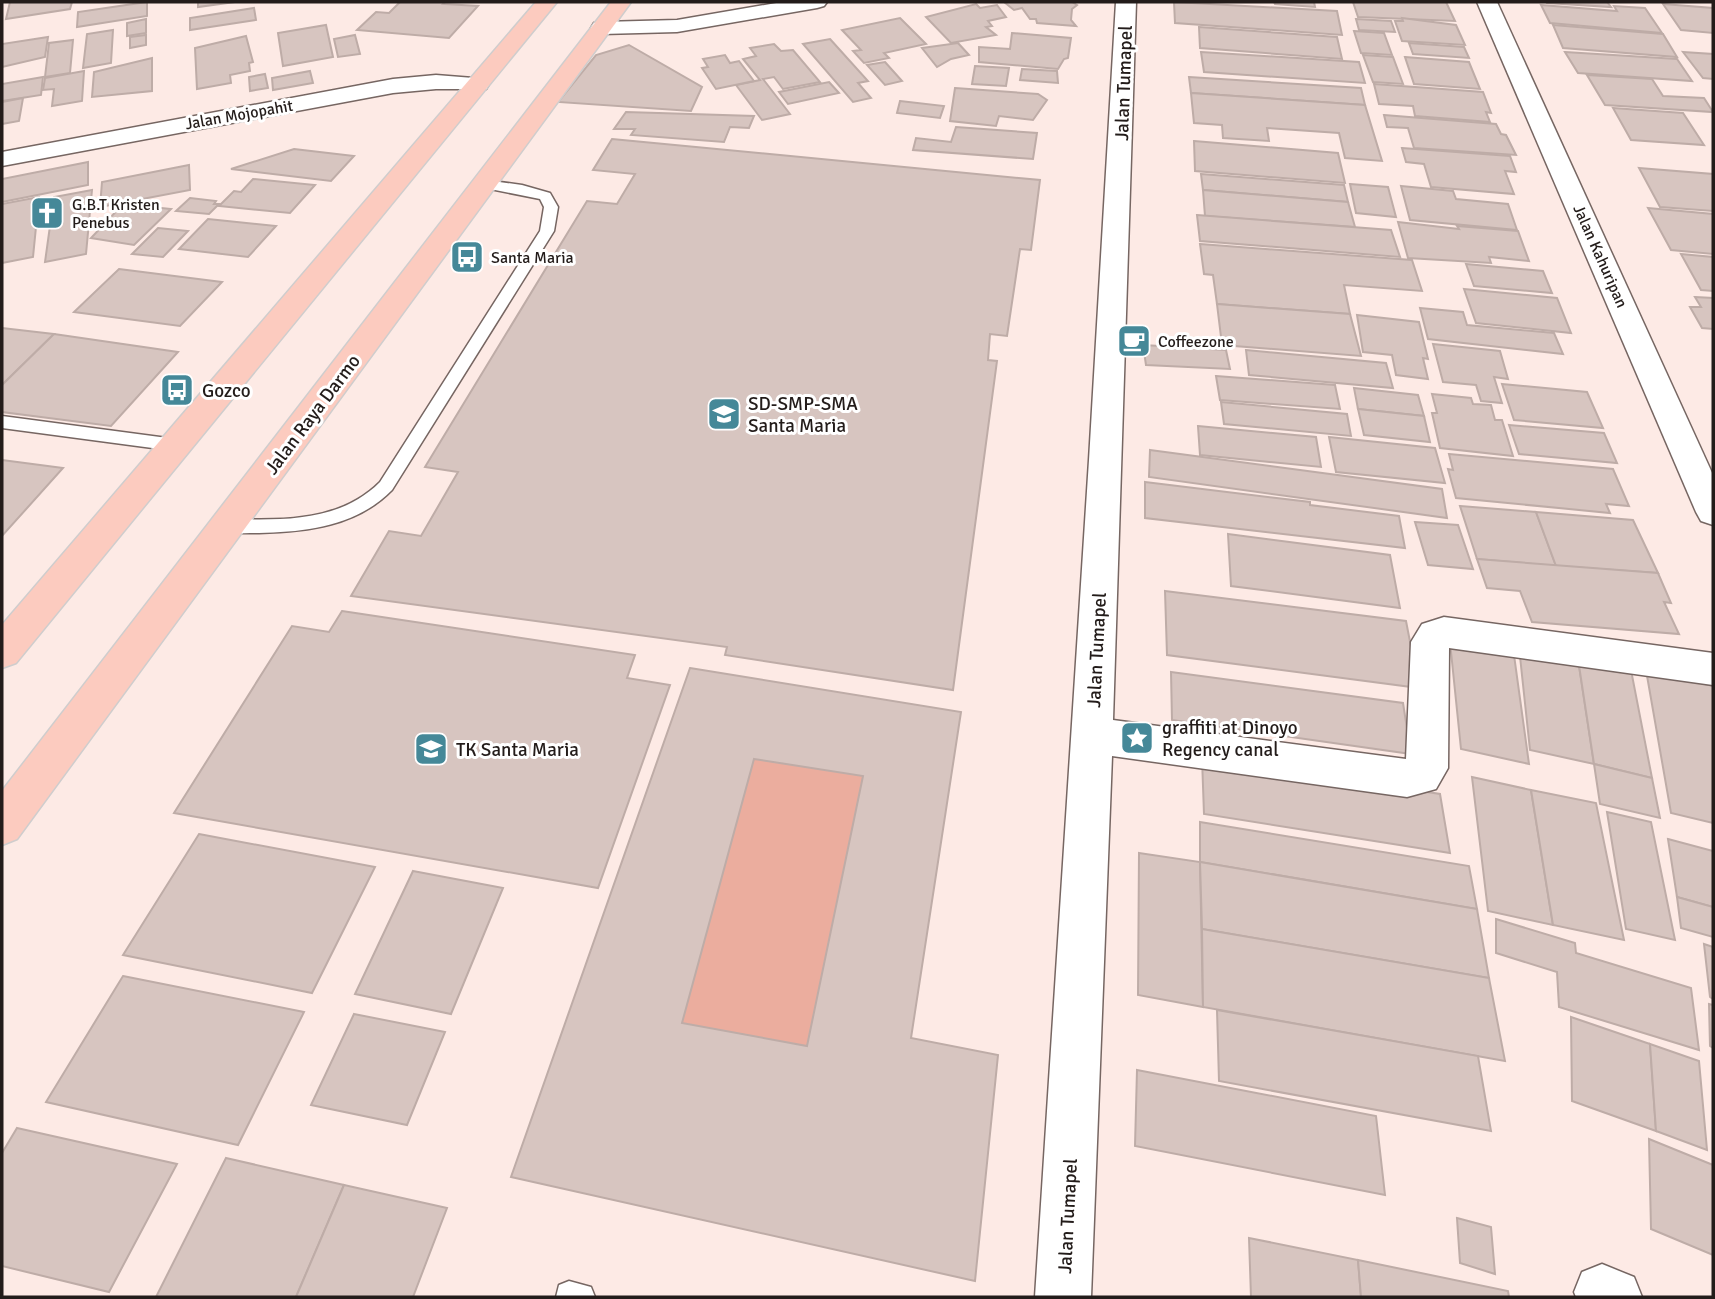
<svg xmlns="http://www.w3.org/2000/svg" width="1715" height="1299" viewBox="0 0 1715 1299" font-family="Signika,sans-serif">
  <rect width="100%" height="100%" fill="#fdeae5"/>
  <polygon fill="#ebad9e" points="754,759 863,776 807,1046 682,1023"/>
  <g fill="#d7c5c0" stroke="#beaca7" stroke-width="2" fill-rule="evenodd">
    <polygon points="10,2 72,2 70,9 6,19"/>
    <polygon points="147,2 147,16 77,27 78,12"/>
    <polygon points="198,2 235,2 198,7"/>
    <polygon points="400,2 445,2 443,4 478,6 449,38 357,30 376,12 389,13"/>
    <polygon points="1004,2 1072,2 1077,5 1072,9 1071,20 1076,26 1037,23 1036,19 1030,19 1022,8 1014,10"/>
    <polygon points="1174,2 1337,11 1342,35 1175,23"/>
    <polygon points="1274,2 1314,2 1315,7 1275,4"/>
    <polygon points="1353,2 1446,2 1455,21 1358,17"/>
    <polygon points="1546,2 1607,2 1611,7 1547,3"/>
    <polygon points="976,4 980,8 997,5 1006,17 988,21 992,26 986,27 996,35 951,43 926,17"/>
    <polygon points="1663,4 1713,8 1713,33 1681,30"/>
    <polygon points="1541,5 1617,11 1614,6 1645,8 1662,33 1550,23"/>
    <polygon points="254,8 256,20 190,30 190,18"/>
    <polygon points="900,18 926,44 884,53 889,58 864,63 853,51 861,50 842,30"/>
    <polygon points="1402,18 1456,25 1465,45 1402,41 1395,21 1403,21"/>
    <polygon points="146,19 146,33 127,36 127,23"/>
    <polygon points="1356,19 1391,21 1395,32 1359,30"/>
    <polygon points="326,25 333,57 283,66 278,33"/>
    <polygon points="1553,25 1663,34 1677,57 1563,48"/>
    <polygon points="1199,27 1337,37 1342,59 1200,48"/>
    <polygon points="113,30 111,63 83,68 87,34"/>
    <polygon points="1354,31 1384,33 1392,55 1361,53"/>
    <polygon points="1012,33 1071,38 1068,58 1064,59 1058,69 979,62 979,47 1010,49"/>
    <polygon points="146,35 146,45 130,48 130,37"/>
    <polygon points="355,35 360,54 338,57 334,39"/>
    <polygon points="246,36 253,62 249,63 250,71 230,75 231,83 197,89 195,48"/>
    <polygon points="48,37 45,57 2,67 2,44"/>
    <polygon points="830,39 868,81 858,83 871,98 853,102 803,44"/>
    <polygon points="73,40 70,73 45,77 49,43"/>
    <polygon points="958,43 969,55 951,59 937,67 922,48"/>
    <polygon points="1409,43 1464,47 1469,58 1413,54"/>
    <polygon points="774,44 781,51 793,50 820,82 783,89 774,77 763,79 790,114 762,120 736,85 760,80 743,59 756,56 750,48"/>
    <polygon points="629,45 702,87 691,111 558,102 596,55"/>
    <polygon points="1201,52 1359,62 1365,83 1204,72"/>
    <polygon points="1565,52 1677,59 1692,81 1578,73"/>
    <polygon points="1683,52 1713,54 1713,79 1703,78"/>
    <polygon points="725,55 730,63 739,61 754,81 716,89 702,68 708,67 703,59"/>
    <polygon points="1363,55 1393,57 1403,84 1373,82"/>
    <polygon points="1405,57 1469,62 1480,89 1414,84"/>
    <polygon points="152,58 152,91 92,97 94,72"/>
    <polygon points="885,62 902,81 885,85 867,65"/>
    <polygon points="975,66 1009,68 1006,86 972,84"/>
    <polygon points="1022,69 1057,71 1058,83 1020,80"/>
    <polygon points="84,71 82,101 52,106 54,89 43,90 45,78"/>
    <polygon points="310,71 313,83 273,90 272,78"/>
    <polygon points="265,74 268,88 250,91 249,77"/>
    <polygon points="1587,75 1652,79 1663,96 1704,98 1713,112 1605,105"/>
    <polygon points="43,77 41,95 2,101 2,84"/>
    <polygon points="1189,77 1361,88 1365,105 1191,93"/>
    <polygon points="829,82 839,93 788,104 779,92"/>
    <polygon points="1374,84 1483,92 1491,113 1486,112 1490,122 1415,116 1413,106 1379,104"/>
    <polygon points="955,88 1038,94 1047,100 1033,120 999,116 996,126 950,121"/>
    <polygon points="1191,93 1365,105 1382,161 1345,158 1339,133 1267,128 1269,141 1223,138 1222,125 1194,123"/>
    <polygon points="23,98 19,121 2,124 2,102"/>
    <polygon points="900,101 944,106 940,118 897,113"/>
    <polygon points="1613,108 1683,113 1704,145 1631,140"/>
    <polygon points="626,112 754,116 749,128 730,127 724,142 631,135 635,129 614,129"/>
    <polygon points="1384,115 1496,124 1501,134 1506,135 1516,155 1414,148 1408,128 1387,127"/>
    <polygon points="956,127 1037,133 1033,159 913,150 916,138 951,142"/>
    <polygon points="612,139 1040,180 1031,250 1020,249 1007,336 990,334 988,360 997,361 953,690 725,655 727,647 351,596 389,531 421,536 458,472 425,467 587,201 617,204 635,174 593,170"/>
    <polygon points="1194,141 1338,153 1345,183 1195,171"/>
    <polygon points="1402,148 1510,156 1516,172 1505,171 1514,194 1431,187 1424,164 1406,162"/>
    <polygon points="294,149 354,156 331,181 231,169"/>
    <polygon points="88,162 88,185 2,202 2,179"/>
    <polygon points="189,165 190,190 100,207 102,182"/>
    <polygon points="1639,168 1713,174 1713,211 1660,207"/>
    <polygon points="1201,174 1344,185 1348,202 1203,190"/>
    <polygon points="253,179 315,185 290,213 219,206 234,191 241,192"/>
    <polygon points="1350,184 1388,187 1396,217 1356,213"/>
    <polygon points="1401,186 1453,191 1456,199 1508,204 1517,230 1410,220"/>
    <polygon points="92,190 86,254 45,262 54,197"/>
    <polygon points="1203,190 1348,202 1355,227 1205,216"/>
    <polygon points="39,197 33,257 2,263 2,204"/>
    <polygon points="190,198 216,201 214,204 219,204 209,214 176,211"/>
    <polygon points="123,204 171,209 134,245 91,238"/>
    <polygon points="1648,208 1713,214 1713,254 1671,250"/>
    <polygon points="1197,215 1391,230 1400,257 1200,241"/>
    <polygon points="208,219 276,226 248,257 179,249"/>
    <polygon points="1398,222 1459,229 1457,226 1518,231 1529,261 1489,257 1491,263 1408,258"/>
    <polygon points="158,228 188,231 163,257 132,254"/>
    <polygon points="1200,244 1412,260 1422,291 1344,285 1350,314 1217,304 1213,275 1204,274"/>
    <polygon points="1681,254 1713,257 1713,291 1701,290"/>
    <polygon points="1466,264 1543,271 1552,293 1474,286"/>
    <polygon points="119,269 222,282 180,326 74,312"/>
    <polygon points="1464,289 1557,298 1571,333 1476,323"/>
    <polygon points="1695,297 1713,298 1713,329 1702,328 1690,307 1701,307"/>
    <polygon points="1217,304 1350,314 1361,356 1222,345"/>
    <polygon points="1420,308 1463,312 1467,325 1554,333 1563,354 1428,339"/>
    <polygon points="1357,315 1419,322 1428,359 1423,358 1428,379 1396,375 1392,355 1363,352"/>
    <polygon points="2,328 54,334 2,385"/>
    <polygon points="54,334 178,352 111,426 2,412 2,385"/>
    <polygon points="1433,344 1500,351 1508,379 1494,377 1502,403 1481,401 1476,385 1443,382"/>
    <polygon points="1143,345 1226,350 1230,369 1146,365"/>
    <polygon points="1246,350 1386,363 1393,388 1249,375"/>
    <polygon points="1216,376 1335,385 1340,409 1220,400"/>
    <polygon points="1502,384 1587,392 1603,428 1514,420"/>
    <polygon points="1354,388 1418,395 1424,416 1358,409"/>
    <polygon points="1432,394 1471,398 1473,404 1491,405 1495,420 1502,420 1513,456 1440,448 1432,413 1437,413"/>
    <polygon points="1221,402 1347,414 1351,436 1224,424"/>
    <polygon points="1358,409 1424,416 1430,442 1364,435"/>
    <polygon points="1509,425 1604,433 1617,463 1519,454"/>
    <polygon points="1198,426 1316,437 1321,467 1200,455"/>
    <polygon points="1329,437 1435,448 1445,483 1336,472"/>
    <polygon points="1150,450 1442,489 1447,518 1149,477"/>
    <polygon points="1449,454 1613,469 1629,506 1606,504 1610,513 1456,498 1448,469 1453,470"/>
    <polygon points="2,460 63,468 2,536"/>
    <polygon points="1145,482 1310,502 1310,505 1399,516 1405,548 1145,518"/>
    <polygon points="1460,506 1536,512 1556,566 1477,559"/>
    <polygon points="1536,512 1633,520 1658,573 1556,566"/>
    <polygon points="1415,522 1458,525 1473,569 1428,565"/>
    <polygon points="1228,534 1390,555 1400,608 1231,586"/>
    <polygon points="1477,559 1658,573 1671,603 1664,602 1679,634 1532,622 1520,591 1487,588"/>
    <polygon points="1165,591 1406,621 1419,688 1167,655"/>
    <polygon points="342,611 635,655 627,678 670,685 598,888 174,813 292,626 329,632"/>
    <polygon points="1450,642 1514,655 1529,764 1461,749"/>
    <polygon points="1519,647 1578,659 1594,764 1530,750"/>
    <polygon points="1578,659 1631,670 1652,778 1594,764"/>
    <path d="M690,668L961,712L911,1038L998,1055L975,1281L511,1177ZM754,759L863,776L807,1046L682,1023Z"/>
    <polygon points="1646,670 1713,686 1713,823 1671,813"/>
    <polygon points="1171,672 1403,703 1411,754 1172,720"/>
    <polygon points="1202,758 1440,794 1450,853 1204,814"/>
    <polygon points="1594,764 1652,778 1660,818 1600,804"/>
    <polygon points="1472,777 1531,790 1553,925 1488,911"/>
    <polygon points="1531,790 1596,803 1624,940 1553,925"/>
    <polygon points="1607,812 1651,822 1675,940 1626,929"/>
    <polygon points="1200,822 1469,866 1477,909 1200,862"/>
    <polygon points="199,834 375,867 312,993 123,955"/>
    <polygon points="1668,839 1713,851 1713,907 1677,897"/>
    <polygon points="1139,853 1200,862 1203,1007 1138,995"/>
    <polygon points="1200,862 1477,909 1489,978 1202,929"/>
    <polygon points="413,871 503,888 451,1014 355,994"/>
    <polygon points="1677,897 1713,907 1713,937 1681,928"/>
    <polygon points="1496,919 1575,943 1576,953 1691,988 1699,1050 1559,1007 1557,972 1496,953"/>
    <polygon points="1202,929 1489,978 1505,1061 1203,1007"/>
    <polygon points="1704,944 1713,947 1713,999 1710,997"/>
    <polygon points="123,976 304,1012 238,1145 46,1102"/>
    <polygon points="1709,1004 1713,1005 1713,1048 1710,1046"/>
    <polygon points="1217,1010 1478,1056 1491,1131 1219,1081"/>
    <polygon points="354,1014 445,1032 407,1125 311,1105"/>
    <polygon points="1571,1017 1650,1044 1656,1131 1572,1101"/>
    <polygon points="1650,1044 1699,1061 1707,1150 1656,1131"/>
    <polygon points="1137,1070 1376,1116 1385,1195 1135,1146"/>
    <polygon points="17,1128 177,1164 109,1292 2,1266 2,1153"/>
    <polygon points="1649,1139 1713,1165 1713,1255 1651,1229"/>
    <polygon points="226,1158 344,1185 296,1297 156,1297"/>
    <polygon points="344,1185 447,1208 413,1297 296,1297"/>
    <polygon points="1457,1218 1491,1227 1495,1274 1460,1263"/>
    <polygon points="1249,1238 1358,1260 1361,1297 1251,1297"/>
    <polygon points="1358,1260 1508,1291 1509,1297 1361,1297"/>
  </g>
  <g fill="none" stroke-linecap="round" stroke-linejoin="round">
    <defs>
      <g id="service">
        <path d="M485,180L522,185L550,193L558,207L554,231L392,490C357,526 307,532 259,533C247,533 233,534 221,531L218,526L221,521L227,519C281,520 339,523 380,482L540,231L544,207L540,199L480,187V181Z"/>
        <polygon points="2,416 175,439 183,445 175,451 2,428"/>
        <polygon points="569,1281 591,1287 595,1297 556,1297 559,1285"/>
      </g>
      <g id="minor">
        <polygon points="1116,2 1136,2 1113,720 1406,759 1411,642 1422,624 1444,617 1713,653 1713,685 1449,648 1448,768 1436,789 1407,797 1112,756 1091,1297 1035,1297 1089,460"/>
        <polygon points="1477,2 1497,2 1713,475 1713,525 1701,521 1696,512"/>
        <polygon points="436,75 486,79 489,84 486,89 436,89 393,93 2,166 2,152 393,79"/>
        <polygon points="1602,1264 1634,1277 1642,1297 1576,1297 1574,1292 1582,1272"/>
      </g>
      <polygon id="tertiary" points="782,2 827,2 824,6 817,8 677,32 602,34 594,33 591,28 594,23 602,22 677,20"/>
      <g id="primary">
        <polygon points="536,2 557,2 16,663 2,668 2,625"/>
        <polygon points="611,2 631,2 17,839 2,845 2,791"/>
      </g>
    </defs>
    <use href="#service" stroke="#766662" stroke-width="3"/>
    <use href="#minor" stroke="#766662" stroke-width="3"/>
    <use href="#tertiary" stroke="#766662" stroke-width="3"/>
    <use href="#primary" stroke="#cfcdcd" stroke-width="3"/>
    <use href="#service" fill="#fff" fill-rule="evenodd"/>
    <use href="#minor" fill="#fff" fill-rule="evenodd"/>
    <use href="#tertiary" fill="#fff" fill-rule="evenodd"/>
    <use href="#primary" fill="#fccbbf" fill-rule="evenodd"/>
  </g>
  <defs>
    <symbol id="church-square" viewBox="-11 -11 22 22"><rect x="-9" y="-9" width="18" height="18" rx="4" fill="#458898" stroke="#fff"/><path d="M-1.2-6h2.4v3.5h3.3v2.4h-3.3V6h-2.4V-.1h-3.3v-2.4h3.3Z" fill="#fff"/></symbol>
    <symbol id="bus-square" viewBox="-11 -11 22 22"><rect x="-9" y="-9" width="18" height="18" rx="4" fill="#458898" stroke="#fff"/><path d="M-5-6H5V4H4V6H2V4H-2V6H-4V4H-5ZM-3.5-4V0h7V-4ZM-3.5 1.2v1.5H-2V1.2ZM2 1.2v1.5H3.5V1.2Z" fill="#fff"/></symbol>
    <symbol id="cafe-square" viewBox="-11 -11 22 22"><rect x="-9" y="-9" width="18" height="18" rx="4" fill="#458898" stroke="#fff"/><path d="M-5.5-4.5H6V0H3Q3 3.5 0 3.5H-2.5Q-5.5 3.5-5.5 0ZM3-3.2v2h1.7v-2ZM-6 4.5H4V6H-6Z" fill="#fff"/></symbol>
    <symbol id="school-square" viewBox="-11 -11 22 22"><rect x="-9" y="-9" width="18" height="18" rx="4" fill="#458898" stroke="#fff"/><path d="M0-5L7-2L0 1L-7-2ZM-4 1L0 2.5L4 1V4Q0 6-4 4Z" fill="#fff"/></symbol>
    <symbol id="sight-square" viewBox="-11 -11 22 22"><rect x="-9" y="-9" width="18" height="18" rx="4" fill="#458898" stroke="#fff"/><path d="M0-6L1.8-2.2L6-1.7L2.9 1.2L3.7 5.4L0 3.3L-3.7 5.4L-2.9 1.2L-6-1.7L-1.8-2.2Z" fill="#fff"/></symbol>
  </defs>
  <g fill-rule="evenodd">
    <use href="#church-square" x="28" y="194" width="38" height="38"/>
    <use href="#bus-square" x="448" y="238" width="38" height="38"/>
    <use href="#cafe-square" x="1115" y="322" width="38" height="38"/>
    <use href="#bus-square" x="158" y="371" width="38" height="38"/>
    <use href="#school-square" x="705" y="395" width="38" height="38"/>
    <use href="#sight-square" x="1118" y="719" width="38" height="38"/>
    <use href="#school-square" x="412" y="730" width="38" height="38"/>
  </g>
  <g text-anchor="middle" stroke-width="6" stroke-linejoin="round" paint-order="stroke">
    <g font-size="16" fill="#231c1a" stroke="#fff">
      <text transform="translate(239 114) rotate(-10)" y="6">Jalan Mojopahit</text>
      <text transform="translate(1601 256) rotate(66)" y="6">Jalan Kahuripan</text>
    </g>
    <g font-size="16" fill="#231c1a" stroke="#fff" text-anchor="start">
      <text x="72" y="210">G.B.T Kristen<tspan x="72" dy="18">Penebus</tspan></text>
      <text x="491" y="263">Santa Maria</text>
      <text x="1158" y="347">Coffeezone</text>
    </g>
    <g font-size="19" fill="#231c1a" stroke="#fff">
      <text transform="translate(1123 83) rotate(-88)" y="7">Jalan Tumapel</text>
      <text transform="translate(312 414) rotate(-53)" y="7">Jalan Raya Darmo</text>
      <text transform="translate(1096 650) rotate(-87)" y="7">Jalan Tumapel</text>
      <text transform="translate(1067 1216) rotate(-87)" y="7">Jalan Tumapel</text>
    </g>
    <g font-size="19" fill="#231c1a" stroke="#fff" text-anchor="start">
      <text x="202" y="397">Gozco</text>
      <text x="748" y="410">SD-SMP-SMA<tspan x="748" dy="22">Santa Maria</tspan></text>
      <text x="1162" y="734">graffiti at Dinoyo<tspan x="1162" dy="22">Regency canal</tspan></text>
      <text x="456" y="756">TK Santa Maria</text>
    </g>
  </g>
  <rect width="1715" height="1299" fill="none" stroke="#231c1a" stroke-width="7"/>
</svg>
